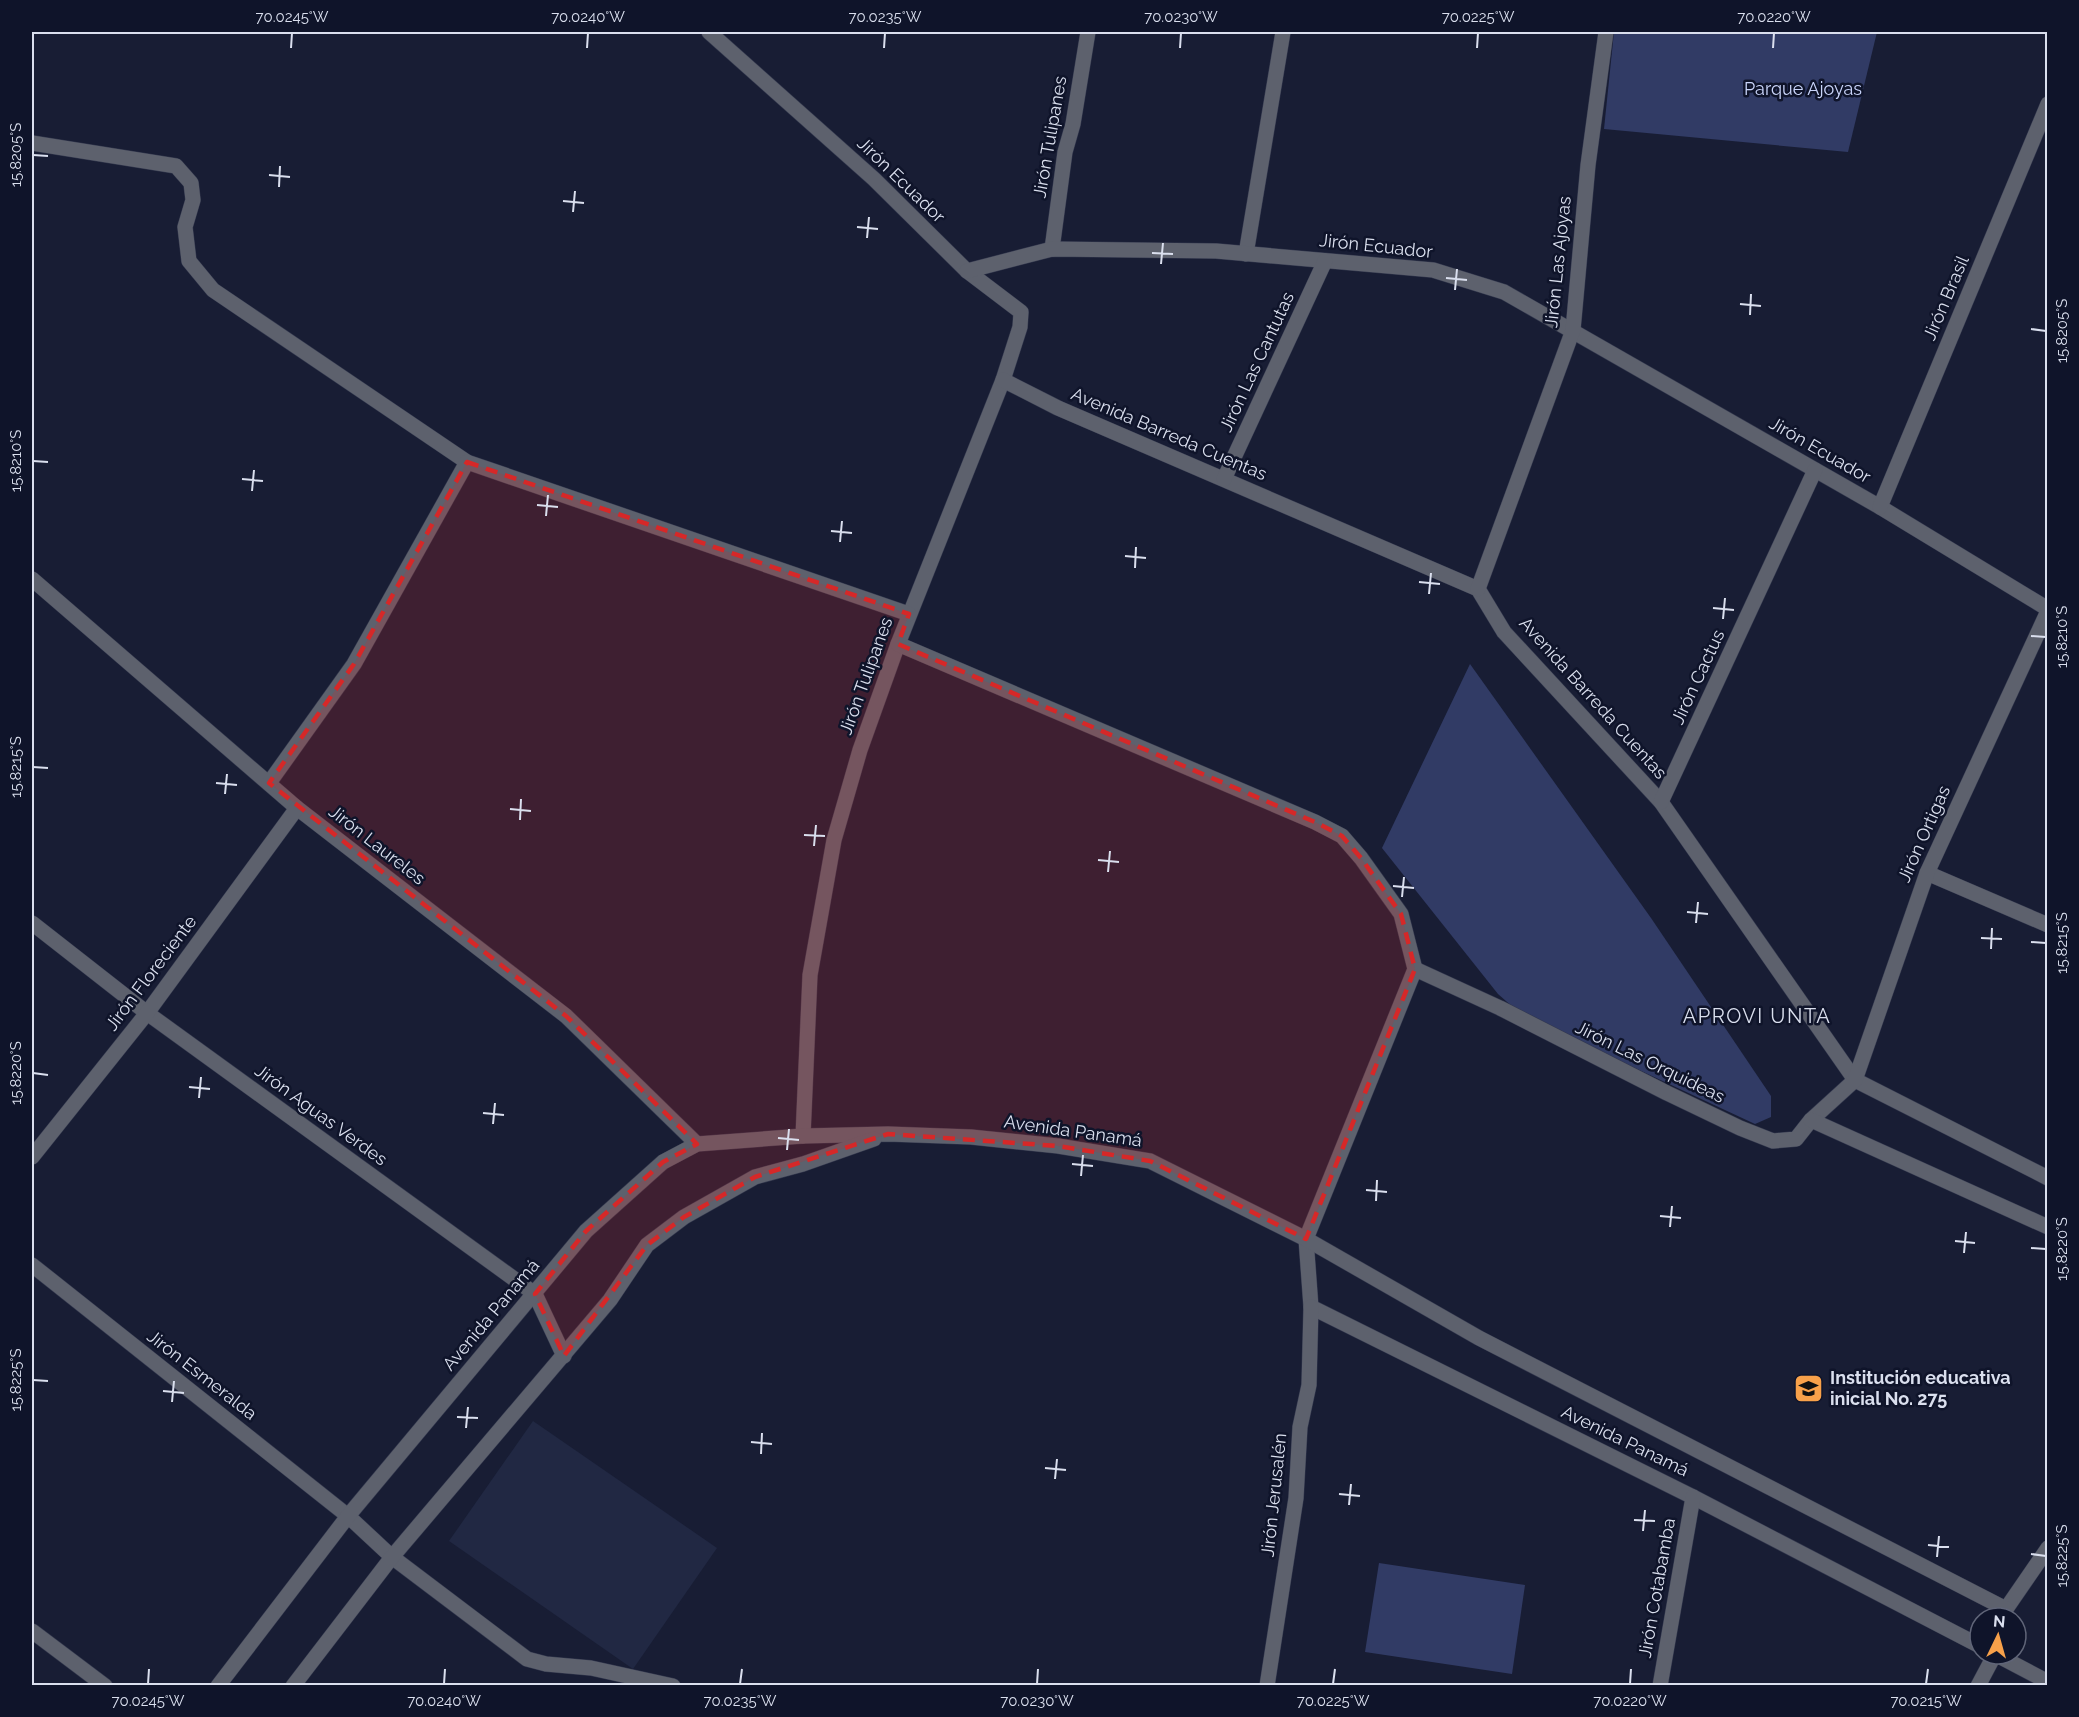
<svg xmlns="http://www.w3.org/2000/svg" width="2079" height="1717" viewBox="0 0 2079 1717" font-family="Raleway,sans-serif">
  <rect width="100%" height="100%" fill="#181d34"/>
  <polygon fill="#212843" points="533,1421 717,1548 633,1669 449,1541"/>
  <g fill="#313b65">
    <polygon points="1614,32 1877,32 1848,152 1604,129"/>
    <polygon points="1470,664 1651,918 1771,1096 1771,1117 1755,1124 1523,1016 1498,994 1382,848"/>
    <polygon points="1379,1563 1525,1585 1512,1674 1365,1652"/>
  </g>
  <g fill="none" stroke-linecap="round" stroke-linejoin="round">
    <defs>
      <g id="minor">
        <polyline points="709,32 874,179 967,271 1021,312 1020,327 1003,380 898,644 860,750 834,840 810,975 803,1136"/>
        <polyline points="32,143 176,166 191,183 193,200 185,227 189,261 213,290 467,462 909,614"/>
        <polyline points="1052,249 1065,152 1073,124 1088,32"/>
        <polyline points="1246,254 1283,32"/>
        <polyline points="967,271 1052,249 1216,251 1433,270 1504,292 1880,507 2048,609"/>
        <polyline points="1003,380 1058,408 1478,589 1504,632 1661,802 1855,1080 2048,1178"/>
        <polyline points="1224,479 1325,261"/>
        <polyline points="1880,507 2048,104"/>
        <polyline points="32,579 297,808 566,1016 697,1144"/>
        <polyline points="1478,589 1573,330 1588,165 1606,32"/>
        <polyline points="898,644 1315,822 1342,836 1361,858 1401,914 1415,969 1306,1239 1311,1307 1693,1497 1980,1646"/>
        <polyline points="269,783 354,664 467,462"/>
        <polyline points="1661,802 1815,470"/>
        <polyline points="1927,873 2048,925"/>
        <polyline points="32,923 147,1013 535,1294 564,1356"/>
        <polyline points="1415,969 1500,1008 1667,1093 1740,1128 1773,1141 1796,1139 1811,1120 1855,1080 1927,873 2048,611"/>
        <polyline points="1811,1120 2048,1227"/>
        <polyline points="32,1157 147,1013 297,808"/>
        <polyline points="32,1265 348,1516 392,1557 527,1659 546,1664 591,1668 673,1686"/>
        <polyline points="2004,1616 2006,1609 2048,1548"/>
        <polyline points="32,1631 105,1686"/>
        <polyline points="1995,1654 2048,1682"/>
        <polyline points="218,1686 348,1516 586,1231 663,1162 697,1144 803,1136 888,1134 971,1137 1058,1146 1150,1161 1306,1239 1479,1338 2006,1609"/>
        <polyline points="293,1686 392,1557 610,1300 647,1245 684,1217 755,1177 803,1164 874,1139"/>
        <polyline points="1267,1686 1296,1498 1300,1427 1309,1385 1311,1307"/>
        <polyline points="1660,1686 1693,1497"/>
        <polyline points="1978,1686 1995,1654"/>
      </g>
    </defs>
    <use href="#minor" stroke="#33384e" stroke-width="16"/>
    <use href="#minor" stroke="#5d616d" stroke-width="15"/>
  </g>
  <path fill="#d62828" fill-opacity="0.2" stroke="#d62828" stroke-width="4.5" stroke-dasharray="12 8" stroke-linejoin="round" d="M467,462L909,614L898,644L1315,822L1342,836L1361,858L1401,914L1415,969L1306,1239L1150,1161L1058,1146L888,1134L755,1177L684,1217L647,1245L564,1356L535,1294L586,1231L663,1162L697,1144L566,1016L269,783L354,664Z"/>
  <path fill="none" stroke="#dadfee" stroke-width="2" d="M291,48L292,33M587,48L588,33M884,48L885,33M1180,48L1181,33M1477,48L1478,33M1773,48L1774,33M33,155L48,156M269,175L290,177M279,187L280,166M563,201L584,203M573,212L575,191M857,227L878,229M867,238L869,217M1152,253L1173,254M1161,264L1163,243M1446,278L1467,280M1455,290L1457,269M1740,304L1761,306M1750,315L1751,294M2031,329L2046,331M33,461L48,462M242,479L263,481M252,491L254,470M537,505L558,507M546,516L548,495M831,531L852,533M840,542L842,521M1125,556L1146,558M1135,568L1136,547M1419,582L1440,584M1429,594L1431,573M1713,608L1734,610M1723,619L1725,598M2031,636L2046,637M33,767L48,768M216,783L237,785M225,794L227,774M510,809L531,811M520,820L521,799M804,835L825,836M814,846L816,825M1098,860L1119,862M1108,872L1110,851M1393,886L1414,888M1402,897L1404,877M1687,912L1708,914M1696,923L1698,902M1981,938L2002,939M2031,942L2046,943M1991,949L1992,928M33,1073L48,1075M189,1087L210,1089M199,1098L201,1077M483,1113L504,1115M493,1124L495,1103M778,1138L799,1140M787,1150L789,1129M1072,1164L1093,1166M1081,1176L1083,1155M1366,1190L1387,1192M1376,1201L1377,1180M1660,1216L1681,1218M1670,1227L1672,1206M1955,1241L1975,1243M2031,1248L2046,1249M1964,1253L1966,1232M33,1380L48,1381M163,1391L184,1393M172,1402L174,1381M457,1417L478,1418M466,1428L468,1407M751,1442L772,1444M761,1454L762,1433M1045,1468L1066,1470M1055,1479L1057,1459M1339,1494L1360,1496M1349,1505L1351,1484M1634,1520L1655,1521M1643,1531L1645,1510M1928,1545L1949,1547M2031,1554L2046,1556M1937,1557L1939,1536M148,1684L149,1669M444,1684L445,1669M740,1684L742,1669M1037,1684L1038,1669M1333,1684L1335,1669M1630,1684L1631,1669M1926,1684L1928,1669"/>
  <defs>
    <symbol id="school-square" viewBox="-11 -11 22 22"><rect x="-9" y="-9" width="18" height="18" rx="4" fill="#f8a14a" stroke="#0f142a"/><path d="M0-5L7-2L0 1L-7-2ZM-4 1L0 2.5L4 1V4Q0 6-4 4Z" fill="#111"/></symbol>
  </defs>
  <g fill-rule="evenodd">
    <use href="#school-square" x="1792" y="1372" width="33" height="33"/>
  </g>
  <g text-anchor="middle" stroke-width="5" stroke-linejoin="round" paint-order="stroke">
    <g font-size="18" fill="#cad5fa" stroke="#0f142a">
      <text x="1803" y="95">Parque Ajoyas</text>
    </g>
    <g font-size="18" fill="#dadfee" stroke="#0f142a">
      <text transform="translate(1050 137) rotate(-80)" y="6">Jirón Tulipanes</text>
      <text transform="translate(901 180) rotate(44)" y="6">Jirón Ecuador</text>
      <text transform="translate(1376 246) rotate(6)" y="6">Jirón Ecuador</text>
      <text transform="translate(1558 262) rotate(-84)" y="6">Jirón Las Ajoyas</text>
      <text transform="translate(1946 298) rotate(-67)" y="6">Jirón Brasil</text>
      <text transform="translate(1257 362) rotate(-65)" y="6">Jirón Las Cantutas</text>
      <text transform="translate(1169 434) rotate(23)" y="6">Avenida Barreda Cuentas</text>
      <text transform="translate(1820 450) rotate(30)" y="6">Jirón Ecuador</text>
      <text transform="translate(866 676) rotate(-70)" y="6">Jirón Tulipanes</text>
      <text transform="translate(1698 677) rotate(-65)" y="6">Jirón Cactus</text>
      <text transform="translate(1593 698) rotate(48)" y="6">Avenida Barreda Cuentas</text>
      <text transform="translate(1924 834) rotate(-66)" y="6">Jirón Ortigas</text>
      <text transform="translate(377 845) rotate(38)" y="6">Jirón Laureles</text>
      <text transform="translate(151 973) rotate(-53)" y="6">Jirón Floreciente</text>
      <text transform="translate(1650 1062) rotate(26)" y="6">Jirón Las Orquideas</text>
      <text transform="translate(321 1115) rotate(36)" y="6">Jirón Aguas Verdes</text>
      <text transform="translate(1073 1131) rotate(8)" y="6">Avenida Panamá</text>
      <text transform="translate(491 1315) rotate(-50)" y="6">Avenida Panamá</text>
      <text transform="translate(202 1375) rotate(38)" y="6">Jirón Esmeralda</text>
      <text transform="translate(1625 1441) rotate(26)" y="6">Avenida Panamá</text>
      <text transform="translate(1274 1495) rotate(-84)" y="6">Jirón Jerusalén</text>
      <text transform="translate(1657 1588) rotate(-80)" y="6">Jirón Cotabamba</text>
    </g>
    <g font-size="18" font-weight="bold" fill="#dadfee" stroke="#0f142a" text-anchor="start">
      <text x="1830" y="1384">Institución educativa<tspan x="1830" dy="21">inicial No. 275</tspan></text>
    </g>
    <g font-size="20" letter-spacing="1.5" fill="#dadfee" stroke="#0f142a">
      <text x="1757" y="1023">APROVI UNTA</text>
    </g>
  </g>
  <rect width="2079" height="1717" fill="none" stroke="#0f142a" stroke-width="66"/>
  <g transform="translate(1998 1636) rotate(5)"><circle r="28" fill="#0f142a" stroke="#606578" stroke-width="1.5"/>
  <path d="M0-4.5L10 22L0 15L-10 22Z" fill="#f8a14a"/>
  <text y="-9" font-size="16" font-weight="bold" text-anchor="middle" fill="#dadfee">N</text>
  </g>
  <rect x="33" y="33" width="2013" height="1651" fill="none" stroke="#dadfee" stroke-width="2"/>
  <g font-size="15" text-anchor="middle" fill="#dadfee">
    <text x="292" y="22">70.0245°W</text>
    <text x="588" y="22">70.0240°W</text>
    <text x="885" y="22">70.0235°W</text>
    <text x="1181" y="22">70.0230°W</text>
    <text x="1478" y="22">70.0225°W</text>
    <text x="1774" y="22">70.0220°W</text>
    <text transform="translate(16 155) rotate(-90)" y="5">15.8205°S</text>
    <text transform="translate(2062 331) rotate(-90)" y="5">15.8205°S</text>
    <text transform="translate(16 461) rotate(-90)" y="5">15.8210°S</text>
    <text transform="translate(2062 637) rotate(-90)" y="5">15.8210°S</text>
    <text transform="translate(16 767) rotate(-90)" y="5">15.8215°S</text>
    <text transform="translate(2062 943) rotate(-90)" y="5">15.8215°S</text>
    <text transform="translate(16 1073) rotate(-90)" y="5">15.8220°S</text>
    <text transform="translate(2062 1249) rotate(-90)" y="5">15.8220°S</text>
    <text transform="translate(16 1380) rotate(-90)" y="5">15.8225°S</text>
    <text transform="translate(2062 1556) rotate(-90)" y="5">15.8225°S</text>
    <text x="148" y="1706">70.0245°W</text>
    <text x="444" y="1706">70.0240°W</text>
    <text x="740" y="1706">70.0235°W</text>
    <text x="1037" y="1706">70.0230°W</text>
    <text x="1333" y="1706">70.0225°W</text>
    <text x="1630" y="1706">70.0220°W</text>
    <text x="1926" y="1706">70.0215°W</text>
  </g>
</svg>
